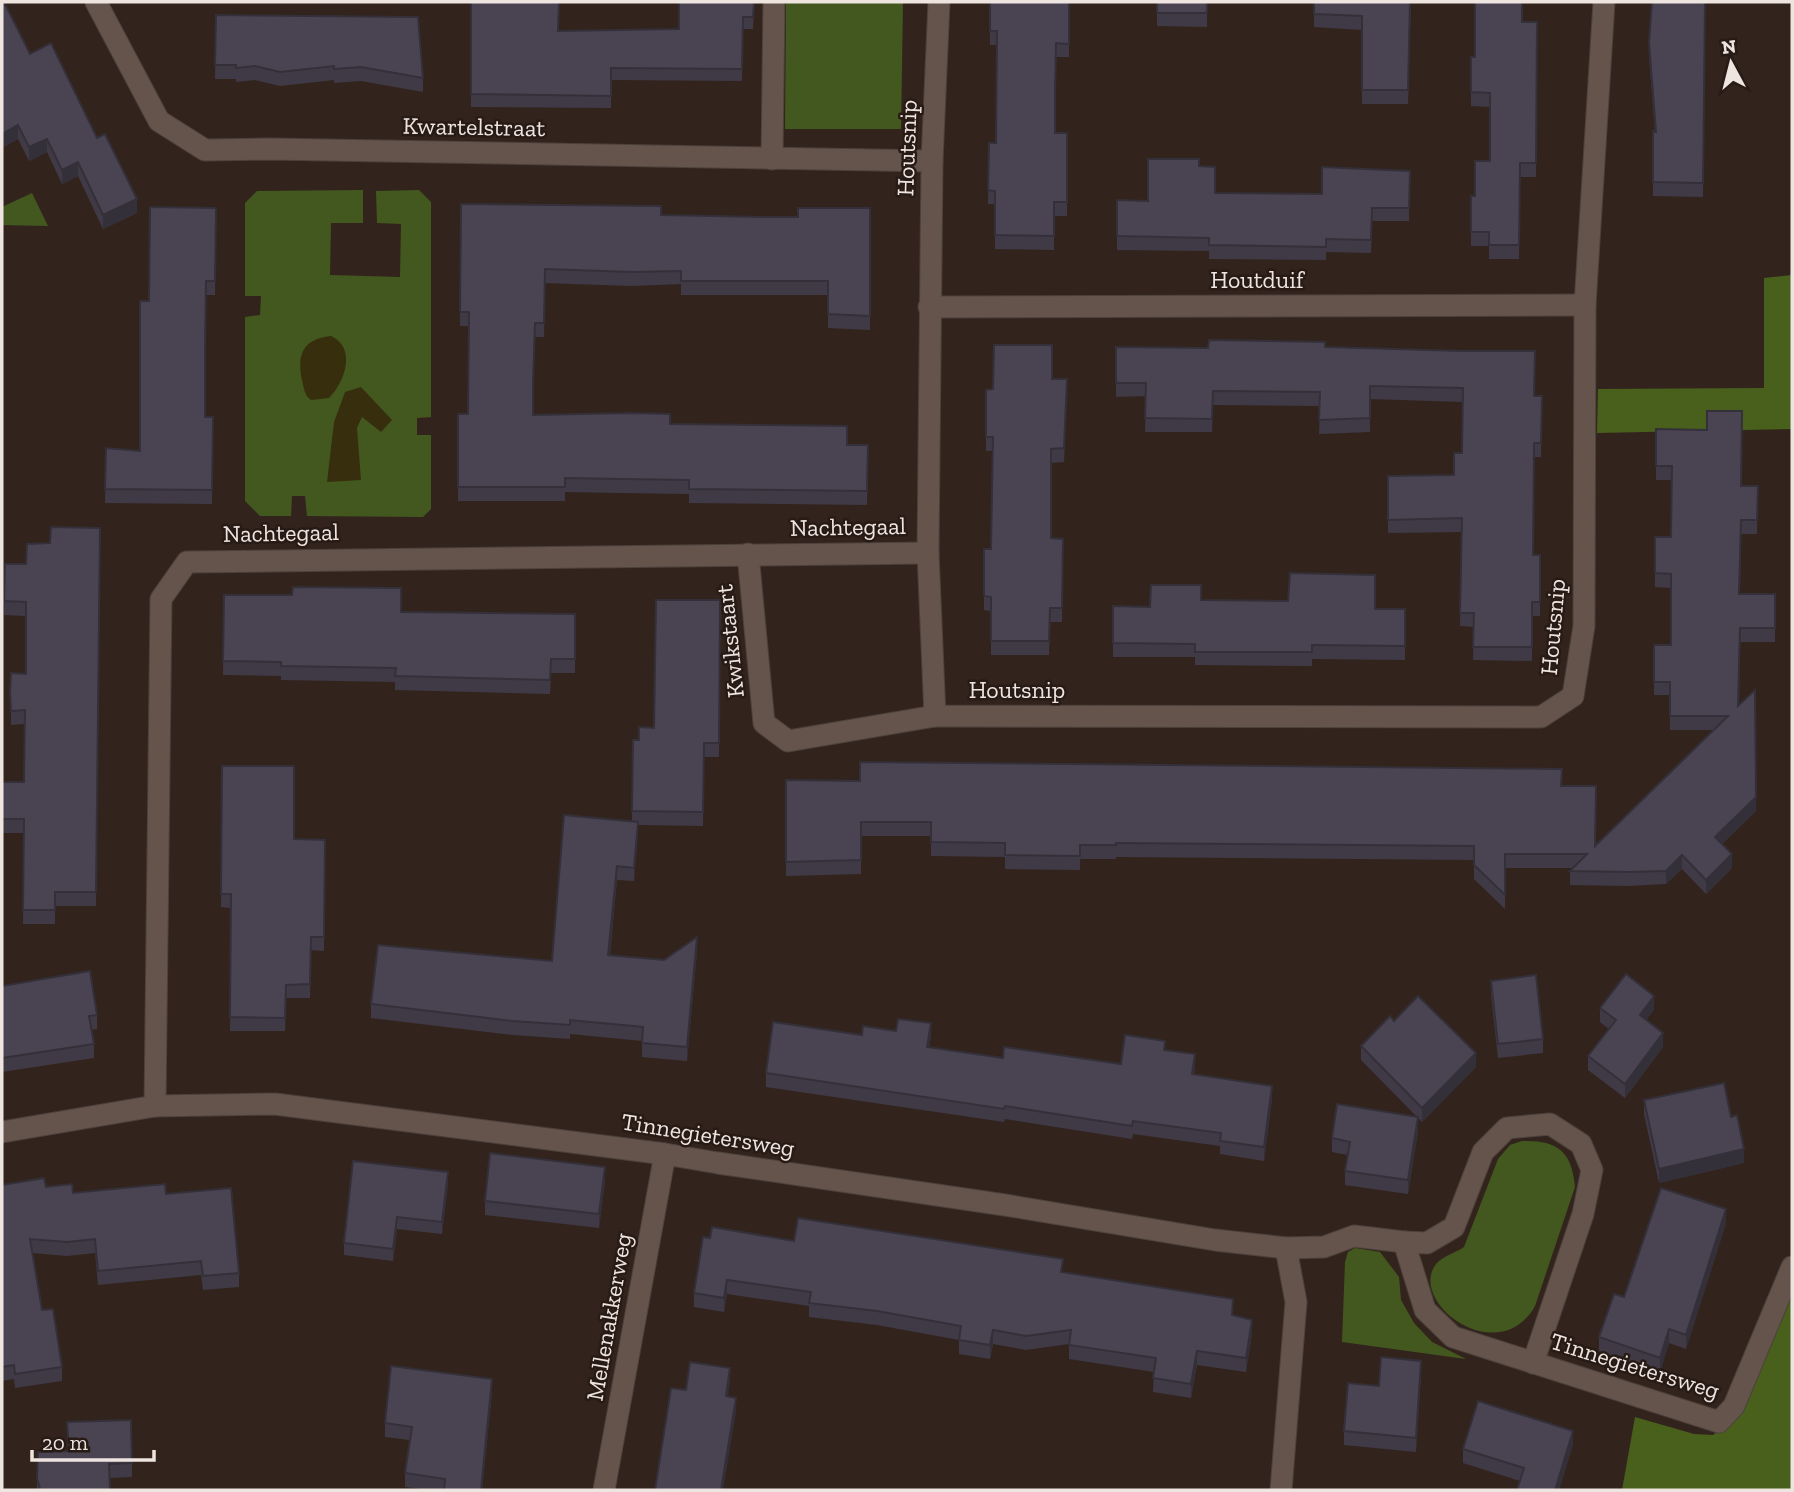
<svg xmlns="http://www.w3.org/2000/svg" width="1794" height="1492" viewBox="0 0 1794 1492" font-family="'Zilla Slab',serif">
  <rect width="100%" height="100%" fill="#32241d"/>
  <g fill="#43581e">
    <polygon points="786,2 903,2 901,129 785,129"/>
    <polygon points="363,190 363,223 331,223 330,275 400,277 401,224 377,223 376,191 419,190 431,202 431,417 417,418 417,435 431,435 431,509 423,517 307,516 305,496 292,496 291,516 260,516 245,501 245,317 260,315 261,296 245,296 245,203 257,191"/>
    <polygon points="32,193 48,226 2,225 2,207"/>
    <path d="M1522,1141C1557,1140 1572,1151 1575,1187L1535,1306C1499,1370 1407,1303 1436,1264C1443,1256 1455,1253 1464,1247L1498,1159L1510,1145Z"/>
    <polygon points="1355,1248 1380,1252 1399,1277 1401,1300 1414,1323 1432,1342 1466,1359 1342,1342 1345,1262 1348,1252"/>
  </g>
  <g fill="#48601c">
    <polygon points="1792,275 1792,429 1597,433 1598,389 1764,388 1764,278"/>
    <polygon points="1792,1279 1792,1490 1622,1490 1635,1417 1694,1434 1713,1435 1727,1424"/>
  </g>
  <g fill="#372e0e">
    <path d="M331,336C357,348 345,382 329,398L311,400C304,395 304,388 302,380C297,355 302,339 331,336Z"/>
    <polygon points="361,387 392,420 381,432 362,417 357,428 361,480 327,482 334,422 345,392"/>
  </g>
  <g fill="none" stroke-linecap="round" stroke-linejoin="round">
    <defs>
      <g id="minor">
        <polyline points="96,2 159,121 205,150 269,149 932,161"/>
        <polyline points="939,2 932,161 928,553 935,716 1541,717 1573,696 1584,626 1585,305 1604,2"/>
        <polyline points="772,159 774,2"/>
        <polyline points="929,307 1585,305"/>
        <polyline points="748,554 764,723 788,741 935,716"/>
        <polyline points="155,1106 161,599 187,562 928,553"/>
        <polyline points="2,1132 155,1106 275,1104 665,1154 718,1163 1005,1205 1215,1240 1286,1248 1324,1247 1354,1236 1404,1242 1425,1310 1453,1337 1719,1422 1734,1406 1792,1267"/>
        <polyline points="1404,1242 1427,1243 1454,1227 1483,1152 1507,1128 1550,1124 1581,1144 1592,1170 1583,1214 1533,1363"/>
        <polyline points="604,1490 665,1154"/>
        <polyline points="1281,1490 1296,1302 1286,1248"/>
      </g>
    </defs>
    <use href="#minor" stroke="#4c413b" stroke-width="23"/>
    <use href="#minor" stroke="#64544c" stroke-width="21"/>
  </g>
  <g fill="#403a47">
    <polygon points="471,2 558,31 679,29 754,2 753,29 743,29 742,81 611,80 611,108 471,107"/>
    <polygon points="990,2 1069,2 1069,57 1056,57 1055,133 1067,133 1067,216 1054,216 1054,250 995,249 995,204 988,204 989,143 996,143 997,45 990,45"/>
    <polygon points="1157,2 1207,2 1207,27 1157,26"/>
    <polygon points="1314,2 1411,2 1408,104 1362,104 1362,30 1314,27"/>
    <polygon points="1705,2 1703,197 1653,196 1653,131 1655,132 1649,57 1649,43"/>
    <polygon points="216,15 423,78 423,92 361,81 334,83 334,80 280,86 255,80 236,82 236,79 215,79"/>
    <polygon points="1522,22 1537,22 1536,177 1520,177 1519,259 1489,259 1489,246 1471,246 1471,196 1475,196 1490,161 1490,107 1471,106 1471,57 1475,57"/>
    <polygon points="30,54 97,138 137,213 103,229 78,176 62,184 47,152 29,161 18,139 2,148"/>
    <polygon points="1199,166 1215,193 1322,194 1410,171 1409,221 1372,221 1371,253 1326,252 1326,260 1209,259 1209,251 1117,250 1117,200 1148,201"/>
    <polygon points="461,204 661,215 798,217 870,208 870,330 828,328 828,295 681,295 681,284 632,286 545,283 544,337 535,337 533,393 533,415 670,424 847,445 868,445 867,505 689,503 689,494 622,493 565,492 565,501 458,501 458,414 468,414 469,326 460,326"/>
    <polygon points="216,208 215,295 206,295 205,361 205,417 213,417 212,504 105,503 106,448 140,451"/>
    <polygon points="1116,347 1325,347 1535,396 1542,396 1541,457 1534,457 1533,555 1540,555 1540,616 1532,616 1532,661 1473,660 1474,627 1460,626 1461,532 1388,533 1388,476 1454,475 1462,453 1463,402 1370,399 1370,432 1319,434 1320,406 1213,405 1212,432 1145,432 1146,396 1116,397"/>
    <polygon points="1052,379 1067,393 1064,462 1051,463 1051,538 1063,539 1062,622 1050,622 1049,655 991,655 991,611 984,610 984,572 991,549 992,451 986,451 986,390 993,389"/>
    <polygon points="1656,429 1741,486 1758,486 1757,534 1741,534 1740,594 1775,594 1775,642 1740,642 1739,706 1756,811 1722,844 1732,868 1706,894 1682,869 1666,884 1629,886 1570,885 1570,871 1573,868 1505,868 1505,909 1474,879 1474,860 1116,857 1116,859 1080,859 1080,870 1005,869 1005,857 931,856 931,836 861,836 861,874 786,876 786,780 1561,786 1595,846 1714,730 1670,730 1670,695 1654,695 1654,645 1671,645 1671,588 1655,587 1655,573 1671,537 1672,480 1656,480"/>
    <polygon points="100,528 96,906 55,906 55,924 23,924 24,833 2,833 2,782 24,782 25,724 11,725 11,673 26,674 26,616 4,615 5,564 26,564 50,543"/>
    <polygon points="224,595 401,612 575,614 575,673 551,673 550,694 395,690 395,682 281,680 281,676 223,675"/>
    <polygon points="720,600 719,757 704,757 703,826 638,825 634,881 617,880 610,955 664,960 697,951 687,1061 642,1057 642,1041 570,1034 570,1039 513,1035 371,1018 371,1004 552,961 632,821 633,740 639,740 654,728"/>
    <polygon points="1201,600 1375,609 1405,609 1405,660 1312,659 1312,666 1195,665 1195,657 1113,657 1113,606 1150,607"/>
    <polygon points="222,766 294,839 325,840 324,951 311,950 310,998 286,998 285,1031 230,1031 231,908 221,907"/>
    <polygon points="1491,981 1543,1039 1543,1053 1498,1058 1491,995"/>
    <polygon points="2,986 97,1015 97,1029 91,1030 94,1044 94,1058 2,1072"/>
    <polygon points="1600,1008 1654,1010 1646,1020 1663,1047 1625,1098 1588,1070 1588,1056 1609,1029 1600,1022"/>
    <polygon points="1394,1021 1476,1067 1422,1122 1361,1060 1361,1046"/>
    <polygon points="896,1031 931,1037 929,1047 1003,1058 1121,1064 1165,1050 1195,1068 1194,1074 1272,1099 1264,1161 1220,1154 1220,1146 1133,1134 1132,1139 1005,1119 1004,1122 766,1087 766,1073 862,1035"/>
    <polygon points="1644,1100 1731,1117 1744,1163 1659,1183 1644,1114"/>
    <polygon points="1418,1131 1408,1194 1345,1185 1345,1171 1348,1155 1332,1152 1332,1138"/>
    <polygon points="605,1181 599,1228 485,1215 485,1201"/>
    <polygon points="448,1184 442,1234 397,1229 393,1261 344,1255 344,1243"/>
    <polygon points="2,1185 46,1187 73,1193 166,1194 239,1273 239,1287 203,1290 201,1275 98,1285 95,1253 67,1256 33,1253 42,1310 62,1367 62,1381 15,1388 14,1379 2,1381"/>
    <polygon points="1726,1223 1686,1349 1669,1343 1660,1372 1599,1351 1599,1337 1624,1297"/>
    <polygon points="710,1238 794,1241 1063,1272 1233,1315 1252,1334 1246,1372 1197,1365 1191,1398 1153,1392 1154,1372 1069,1359 1069,1344 1026,1350 993,1344 990,1359 959,1354 959,1340 877,1325 809,1317 809,1306 727,1294 724,1312 694,1307 694,1293"/>
    <polygon points="1421,1375 1416,1452 1344,1445 1344,1431 1379,1386"/>
    <polygon points="492,1393 482,1490 485,1490 430,1490 405,1487 405,1473 410,1440 385,1437 385,1423"/>
    <polygon points="67,1422 132,1463 132,1477 110,1478 110,1490 37,1490 37,1479 68,1451"/>
    <polygon points="1573,1444 1559,1490 1517,1490 1520,1481 1463,1463 1463,1449"/>
  </g>
  <g fill="#343039">
    <polygon points="18,125 18,139 2,148 2,134"/>
    <polygon points="47,139 47,152 29,161 29,147"/>
    <polygon points="78,162 78,176 62,184 62,170"/>
    <polygon points="137,199 137,213 103,229 103,215"/>
    <polygon points="1756,797 1756,811 1715,851 1715,837"/>
    <polygon points="638,822 638,835 634,881 634,868"/>
    <polygon points="1732,854 1732,868 1706,894 1706,880"/>
    <polygon points="1682,855 1682,869 1666,884 1666,871"/>
    <polygon points="617,866 617,880 608,969 608,955"/>
    <polygon points="697,937 697,951 687,1061 687,1047"/>
    <polygon points="1654,996 1654,1010 1640,1029 1640,1015"/>
    <polygon points="931,1023 931,1037 927,1060 927,1047"/>
    <polygon points="1663,1033 1663,1047 1625,1098 1625,1084"/>
    <polygon points="1476,1053 1476,1067 1422,1122 1422,1108"/>
    <polygon points="1195,1054 1195,1068 1192,1088 1192,1074"/>
    <polygon points="1272,1086 1272,1099 1264,1161 1264,1147"/>
    <polygon points="1418,1117 1418,1131 1408,1194 1408,1180"/>
    <polygon points="1744,1149 1744,1163 1659,1183 1659,1169"/>
    <polygon points="605,1167 605,1181 599,1228 599,1214"/>
    <polygon points="448,1172 448,1184 442,1234 442,1222"/>
    <polygon points="1726,1209 1726,1223 1686,1349 1686,1335"/>
    <polygon points="397,1217 397,1229 393,1261 393,1249"/>
    <polygon points="727,1280 727,1294 724,1312 724,1298"/>
    <polygon points="1252,1320 1252,1334 1246,1372 1246,1358"/>
    <polygon points="1669,1329 1669,1343 1660,1372 1660,1358"/>
    <polygon points="993,1330 993,1344 990,1359 990,1345"/>
    <polygon points="1197,1351 1197,1365 1191,1398 1191,1384"/>
    <polygon points="1421,1361 1421,1375 1416,1452 1416,1438"/>
    <polygon points="730,1368 730,1382 726,1410 726,1396"/>
    <polygon points="492,1379 492,1393 482,1490 481,1490"/>
    <polygon points="736,1398 736,1412 723,1490 721,1490"/>
    <polygon points="1573,1431 1573,1444 1559,1490 1555,1490"/>
  </g>
  <g fill="#4a4452" stroke="#343039" stroke-width="2">
    <polygon points="2,2 4,2 30,54 51,43 97,138 105,134 137,199 103,215 78,162 62,170 47,139 29,147 18,125 2,134"/>
    <polygon points="471,2 559,2 558,31 679,29 679,2 754,2 753,17 743,17 742,69 611,68 611,96 471,94"/>
    <polygon points="990,2 1069,2 1069,44 1056,43 1055,94 1055,133 1067,133 1067,202 1054,202 1054,236 995,235 995,191 988,190 989,143 996,143 997,31 990,31"/>
    <rect x="1157" y="2" width="50" height="11"/>
    <polygon points="1314,2 1410,2 1408,90 1362,90 1362,16 1314,14"/>
    <polygon points="1475,2 1522,2 1522,22 1537,22 1536,163 1520,163 1519,245 1489,245 1489,232 1471,232 1471,196 1475,196 1475,161 1490,161 1490,93 1471,92 1471,57 1475,57"/>
    <polygon points="1652,2 1705,2 1703,183 1653,182 1653,131 1656,132 1649,43"/>
    <polygon points="216,15 418,17 423,78 361,67 334,69 334,66 280,72 255,66 236,68 236,65 215,65"/>
    <polygon points="1148,159 1199,159 1199,166 1215,167 1215,193 1322,194 1322,167 1410,171 1409,208 1372,208 1371,240 1326,239 1326,247 1209,245 1209,238 1117,236 1117,200 1148,201"/>
    <polygon points="461,204 661,206 661,215 765,217 798,217 798,208 870,208 870,316 828,314 828,281 681,281 681,271 632,272 545,269 544,323 535,323 533,382 533,415 631,413 670,414 670,424 847,426 847,445 868,445 867,491 689,489 689,480 622,479 565,478 565,487 458,487 458,414 468,414 469,312 460,312"/>
    <polygon points="150,207 216,208 215,281 206,281 205,349 205,417 213,417 212,490 105,489 106,448 140,451 140,301 149,301"/>
    <polygon points="1209,340 1325,342 1325,347 1463,351 1535,351 1534,396 1542,396 1541,443 1534,443 1533,555 1540,555 1540,602 1532,602 1532,647 1473,647 1474,613 1460,613 1462,518 1388,520 1388,476 1454,475 1454,453 1462,453 1463,388 1370,386 1370,418 1319,420 1320,392 1213,391 1212,419 1145,418 1146,383 1116,383 1116,347 1208,348"/>
    <polygon points="994,345 1052,345 1052,379 1067,379 1064,448 1051,449 1051,538 1063,539 1062,608 1050,608 1049,641 991,641 991,597 984,596 984,549 991,549 993,437 986,437 986,390 993,389"/>
    <polygon points="1707,411 1742,411 1741,486 1758,486 1757,520 1741,520 1739,594 1775,594 1775,628 1740,628 1738,706 1755,690 1756,797 1715,837 1732,854 1706,880 1682,855 1666,871 1629,872 1570,871 1587,854 1505,854 1505,895 1474,865 1474,846 1116,843 1116,845 1080,845 1080,856 1005,855 1005,843 931,842 931,822 861,822 861,860 786,862 786,780 860,781 860,762 1562,769 1561,786 1596,786 1595,846 1728,716 1670,716 1670,682 1654,682 1654,645 1671,645 1671,574 1655,573 1655,537 1671,537 1672,466 1656,466 1656,429 1707,430"/>
    <polygon points="51,527 100,528 96,892 55,892 55,910 23,910 24,819 2,819 2,782 24,782 25,710 11,711 10,692 11,673 26,674 26,602 4,601 5,564 26,564 27,544 50,543"/>
    <polygon points="1290,573 1375,575 1375,609 1405,609 1405,646 1312,645 1312,652 1195,652 1195,644 1113,643 1113,606 1150,607 1151,585 1201,585 1201,600 1288,601"/>
    <polygon points="293,587 401,588 401,612 575,614 575,659 551,659 550,680 395,676 396,668 281,666 281,662 223,661 224,595 292,595"/>
    <polygon points="656,600 720,600 719,743 704,743 703,812 632,811 633,740 639,740 639,727 654,728"/>
    <polygon points="222,766 294,766 294,839 325,840 324,937 311,937 310,984 286,985 285,1018 230,1017 231,894 221,894"/>
    <polygon points="564,815 638,822 634,868 617,866 608,955 664,960 697,937 687,1047 642,1043 643,1027 570,1020 570,1025 513,1021 371,1004 378,945 552,961"/>
    <polygon points="90,971 97,1015 89,1016 94,1044 2,1058 2,986"/>
    <polygon points="1626,974 1654,996 1640,1015 1663,1033 1625,1084 1588,1056 1616,1020 1600,1008"/>
    <polygon points="1536,975 1543,1039 1498,1044 1491,981"/>
    <polygon points="1418,996 1476,1053 1422,1108 1361,1046 1390,1016 1394,1021"/>
    <polygon points="898,1019 931,1023 927,1047 1003,1058 1004,1047 1121,1064 1125,1035 1165,1041 1164,1050 1195,1054 1192,1074 1272,1086 1264,1147 1220,1141 1221,1133 1133,1121 1132,1126 1005,1106 1004,1109 766,1073 773,1022 862,1035 863,1026 896,1031"/>
    <polygon points="1724,1083 1731,1117 1737,1115 1744,1149 1659,1169 1644,1100"/>
    <polygon points="1337,1104 1418,1117 1408,1180 1345,1171 1350,1142 1332,1138"/>
    <polygon points="490,1153 605,1167 599,1214 485,1201"/>
    <polygon points="353,1161 448,1172 442,1222 397,1217 393,1249 344,1243"/>
    <polygon points="44,1178 46,1187 72,1184 73,1193 165,1184 166,1194 231,1188 239,1273 203,1276 201,1261 98,1271 95,1239 67,1242 30,1239 42,1310 53,1309 62,1367 15,1374 14,1365 2,1367 2,1185"/>
    <polygon points="1661,1188 1726,1209 1686,1335 1669,1329 1660,1358 1599,1337 1614,1294 1624,1297"/>
    <polygon points="798,1218 1063,1259 1061,1272 1233,1299 1232,1315 1252,1320 1246,1358 1197,1351 1191,1384 1153,1378 1156,1358 1069,1345 1071,1330 1026,1336 993,1330 990,1345 959,1340 961,1326 877,1311 809,1303 811,1292 727,1280 724,1298 694,1293 703,1237 710,1238 712,1227 794,1241"/>
    <polygon points="1381,1357 1421,1361 1416,1438 1344,1431 1348,1383 1379,1386"/>
    <polygon points="690,1362 730,1368 726,1396 736,1398 721,1490 655,1490 671,1388 686,1390"/>
    <polygon points="391,1366 492,1379 481,1490 485,1490 444,1490 445,1479 405,1473 412,1427 385,1423"/>
    <polygon points="1478,1401 1573,1431 1555,1490 1517,1490 1524,1468 1463,1449"/>
    <polygon points="131,1420 132,1463 109,1464 110,1490 40,1490 39,1484 37,1479 38,1452 69,1451 67,1422"/>
  </g>
  <g text-anchor="middle" stroke-width="5" stroke-linejoin="round" paint-order="stroke">
    <g font-size="24" fill="#eee5e0" stroke="#281a14">
      <text transform="translate(474 127) rotate(1)" y="8">Kwartelstraat</text>
      <text transform="translate(907 148) rotate(-88)" y="8">Houtsnip</text>
      <text x="1257" y="288">Houtduif</text>
      <text transform="translate(848 527) rotate(-1)" y="8">Nachtegaal</text>
      <text transform="translate(281 533) rotate(-1)" y="8">Nachtegaal</text>
      <text transform="translate(1553 627) rotate(-85)" y="8">Houtsnip</text>
      <text transform="translate(730 641) rotate(-96)" y="8">Kwikstaart</text>
      <text x="1017" y="698">Houtsnip</text>
      <text transform="translate(708 1135) rotate(9)" y="8">Tinnegietersweg</text>
      <text transform="translate(609 1317) rotate(-80)" y="8">Mellenakkerweg</text>
      <text transform="translate(1635 1366) rotate(17)" y="8">Tinnegietersweg</text>
    </g>
  </g>
  <rect width="1794" height="1492" fill="none" stroke="#eee5e0" stroke-width="7"/>
  <g transform="translate(1731 63) rotate(353)" stroke="#281a14" stroke-width="5" paint-order="stroke">
  <path d="M0-5L12 26L0 18L-12 26Z" fill="#eee5e0"/>
  <text y="-10" font-size="19" font-weight="bold" text-anchor="middle" fill="#eee5e0">N</text>
  </g>
  <path d="M32 1450v10h122v-10" fill="none" stroke="#eee5e0" stroke-width="3.5"/>
  <text x="42" y="1450" font-size="21" fill="#eee5e0" stroke="#281a14" stroke-width="5" paint-order="stroke">20 m</text>
</svg>
